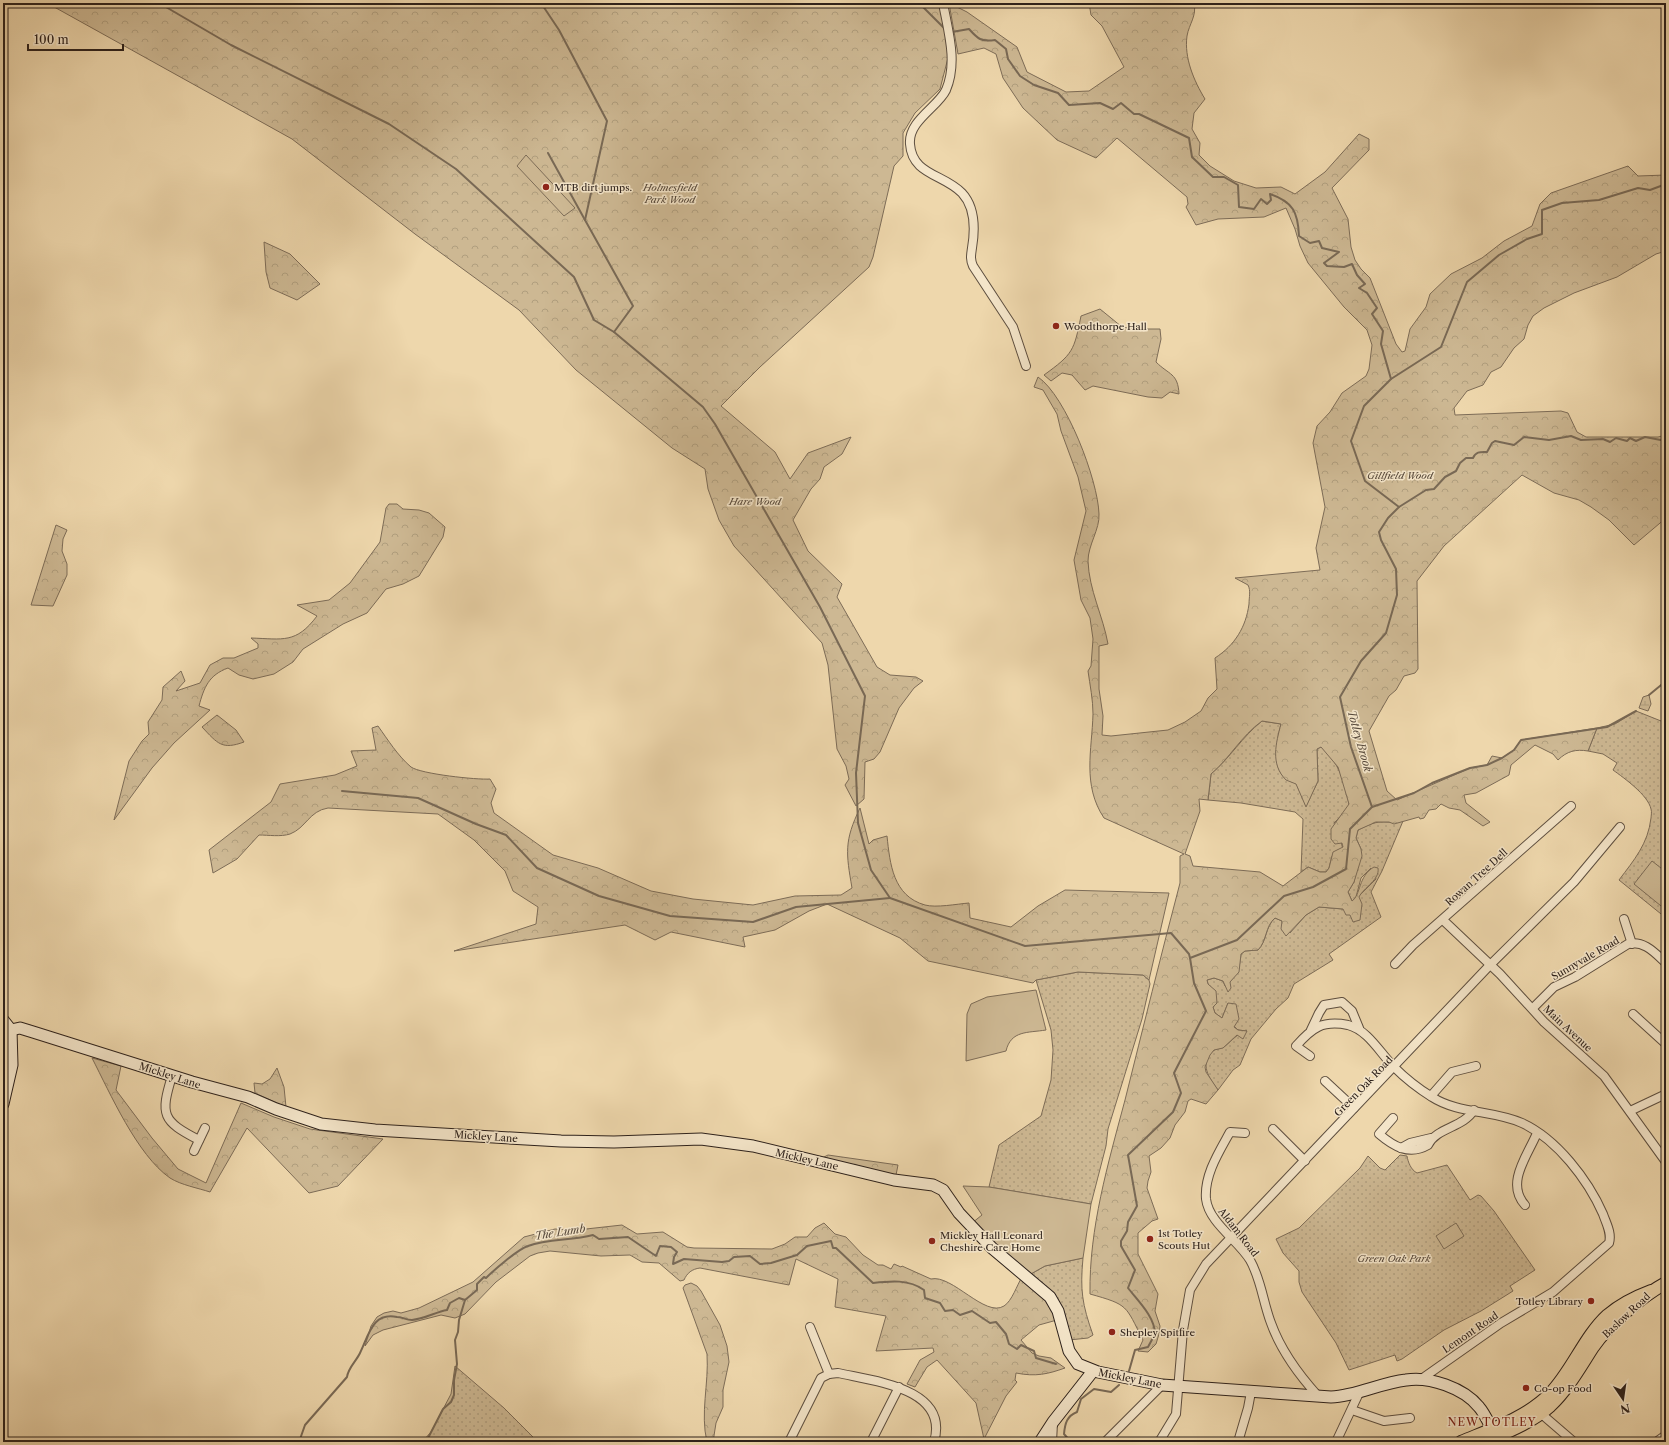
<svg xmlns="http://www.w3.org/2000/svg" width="1669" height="1445" viewBox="0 0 1669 1445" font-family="'Libre Caslon Text',serif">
  <defs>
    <pattern id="grass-dots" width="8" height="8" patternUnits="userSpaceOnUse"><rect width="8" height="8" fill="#cdb893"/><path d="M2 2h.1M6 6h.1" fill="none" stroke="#b09e7e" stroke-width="1.8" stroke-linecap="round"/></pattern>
    <pattern id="forest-crowns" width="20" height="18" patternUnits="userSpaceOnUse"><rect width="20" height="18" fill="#cdb893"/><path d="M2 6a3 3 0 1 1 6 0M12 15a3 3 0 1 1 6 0" fill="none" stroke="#b09e7e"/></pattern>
    <pattern id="wetland-marsh" width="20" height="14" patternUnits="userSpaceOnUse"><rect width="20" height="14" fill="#cdb893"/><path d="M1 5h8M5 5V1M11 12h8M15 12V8" fill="none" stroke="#b09e7e"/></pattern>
  </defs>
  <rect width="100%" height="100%" fill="#eed7ac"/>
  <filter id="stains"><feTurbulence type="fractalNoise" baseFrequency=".005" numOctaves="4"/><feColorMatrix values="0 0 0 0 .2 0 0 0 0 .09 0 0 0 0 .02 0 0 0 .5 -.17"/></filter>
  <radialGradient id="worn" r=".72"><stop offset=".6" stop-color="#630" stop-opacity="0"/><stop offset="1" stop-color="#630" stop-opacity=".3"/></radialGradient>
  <g fill="url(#grass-dots)" stroke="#7d6c57">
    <path d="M1636,711L1666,723V918L1619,880C1634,860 1648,844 1651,818C1651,816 1652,812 1651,809C1648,795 1624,778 1613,770L1617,763L1603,754L1588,751L1597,728L1615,724Z"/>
    <path d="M1262,721L1281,724C1276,743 1269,778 1296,783L1306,806L1318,781L1317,749L1321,747C1338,761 1346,783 1349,805L1343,814L1334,823L1343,848L1332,856L1329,868L1326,872H1320L1308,867L1301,872L1303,819L1295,812L1241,803L1208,800L1211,774C1230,758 1242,737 1262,721Z"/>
    <path d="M1403,821L1382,871L1371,892L1381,917L1329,954L1333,960L1294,984L1288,998L1276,1009L1251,1039L1240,1065L1233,1070L1218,1090C1209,1078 1199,1064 1213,1051C1216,1048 1221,1049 1224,1047C1234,1039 1235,1035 1247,1031L1238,1030L1234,1026L1228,1003L1222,1018L1215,1013L1213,1007L1216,1003L1215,991L1208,984L1207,980L1214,978L1223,981L1225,986C1236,977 1240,968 1241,954L1245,951L1258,950C1267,941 1265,927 1275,918L1282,921L1290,933L1306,915L1319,907L1343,909L1358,897L1376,879L1371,868L1361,878L1356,897L1352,901L1348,892L1354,882L1361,849L1356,838L1358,830C1368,825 1375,821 1387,822C1393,822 1396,823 1403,821Z"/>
    <polygon points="1078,972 1143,975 1149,980 1150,984 1142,1019 1108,1129 1106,1146 1091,1204 989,1187 999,1145 1041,1116 1051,1080 1053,1050 1051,1030 1036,980"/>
    <path d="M1400,1155L1407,1156C1408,1162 1411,1170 1417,1173L1447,1165L1470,1200L1478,1195L1481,1196L1494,1211L1535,1270L1510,1286L1513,1291L1481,1311L1444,1330L1402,1359L1397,1361L1395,1355L1349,1370L1336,1343L1302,1292L1299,1282V1271L1283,1253L1276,1239L1299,1228L1360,1168L1368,1156L1380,1168L1385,1170Z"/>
    <path d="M1083,1258C1080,1290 1082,1304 1093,1335L1088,1338L1069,1340L1029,1275L1045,1266Z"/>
    <polygon points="455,1366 504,1408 538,1442 422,1442 431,1432 451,1394"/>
  </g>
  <g fill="url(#forest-crowns)" stroke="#7d6c57" fill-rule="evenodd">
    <polygon points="47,3 937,3 942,12 949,54 940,89 915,113 903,133 903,156 894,166 873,257 869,267 760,367 721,406 775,452 790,479 808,453 851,437 842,454 824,467 820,479 811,489 793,520 808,551 842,584 837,597 877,667 890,675 916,677 923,681 914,688 899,708 880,752 874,759 865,762 864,799 856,806 845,785 849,779 846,766 837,749 828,665 822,643 734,546 719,520 708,489 705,469 672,448 576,370 519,310 415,234 292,139"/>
    <path d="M949,3L967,12L1017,47L1027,72L1066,92L1089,91L1124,67L1102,26L1091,15L1089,3H1194C1197,16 1189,24 1187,36C1184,58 1194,81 1205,99L1194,113L1192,129L1200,143L1199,155L1210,166L1234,181L1256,188L1281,187L1295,194L1325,172L1359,134L1369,139V150L1332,188L1348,219L1351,247L1355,260L1361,269L1370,278L1396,344L1402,352L1405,351L1410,329L1426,307L1430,294L1451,274L1482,258L1504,241L1532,226L1540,204L1551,193L1628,166L1638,176L1666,175V251L1656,254L1617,277L1574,293L1544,308L1533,316L1528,325L1524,339L1514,348L1501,367L1491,372L1483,385L1467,391L1454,408L1455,415L1561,411L1568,413L1577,432L1586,437H1658L1666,435V518L1634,545L1609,520L1591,507L1579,500L1554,493L1522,475L1444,546L1417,581L1418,669L1415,673L1404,676L1396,690L1389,696L1369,731L1387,791L1397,800L1470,768L1487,765L1492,756L1502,758L1514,750L1521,740L1597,728L1588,751C1576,749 1567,751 1558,760L1553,754L1535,745L1511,765L1509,775L1476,793L1464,795L1466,803L1490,822L1483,826L1460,810L1449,808L1441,804L1436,809L1429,810L1424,818L1420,819L1419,817L1394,824L1389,822H1376L1358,830L1356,838L1361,849L1362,856L1354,882L1348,892L1352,901C1361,895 1358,876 1374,867L1378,868C1380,880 1364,887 1359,897L1362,904L1360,920L1353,922L1350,915H1346L1343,909L1319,907L1306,915L1286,936L1281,929L1282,921L1275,918C1265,926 1267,941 1258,950L1245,951L1241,954L1239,972L1230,982L1231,988L1228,992L1223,981L1214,978L1207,980L1208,984L1216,991L1217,1003L1213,1007L1215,1013L1222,1018L1228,1003L1236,1004L1239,1019L1234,1027L1238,1030L1247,1031L1243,1039L1237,1035L1223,1048L1214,1050L1210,1055L1205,1067L1206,1072L1218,1090L1206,1104L1191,1099L1188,1101L1185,1112L1175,1125L1170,1138L1161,1148L1149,1156L1151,1172L1148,1181L1147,1188L1158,1219L1152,1221L1138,1233V1254L1158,1294L1155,1311L1160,1326L1159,1334L1156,1344L1148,1352L1138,1351L1143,1340C1125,1305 1129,1305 1090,1294C1089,1228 1108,1164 1125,1100C1143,1028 1161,955 1180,883V856L1184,854L1104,818C1082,785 1092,750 1093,714C1093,700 1090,685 1088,671L1091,666L1093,639L1090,618L1081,600L1074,560L1086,511L1078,477L1061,431L1057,414L1043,390L1034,387L1038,377C1066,396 1098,480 1099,514C1100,529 1088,545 1088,561C1089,590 1103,616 1108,644L1099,646V689L1103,716L1102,735L1111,736L1168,730L1185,722L1201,711L1208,698L1217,689L1215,658C1235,645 1246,627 1249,604C1249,597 1251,591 1248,585L1235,578L1320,570L1316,548L1325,507L1313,443L1317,426L1330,412L1342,393L1366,376L1369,369L1372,345L1367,330L1344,307L1308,263L1300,246L1295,229L1286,208L1264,217L1218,219L1196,225L1186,207L1188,204L1187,197L1117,138L1096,158L1057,140L1023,108L1003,78L996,54L984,48L958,54ZM1262,721L1281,724C1276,743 1270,764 1286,780L1296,784L1306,807L1318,781L1317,749L1321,747L1338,767L1349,804L1331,829V839L1335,844L1342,843L1343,847L1333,852L1329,868L1326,872H1320L1308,867L1283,886L1260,872L1193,866L1190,856L1185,854L1200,811L1199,799L1208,800L1211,774C1230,758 1241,736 1262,721Z"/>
    <polygon points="264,242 290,254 320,284 297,300 270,288 266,272"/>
    <path d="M1100,309L1122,327L1135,329H1160L1161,339L1156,362C1169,375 1178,373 1179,394L1170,392L1162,398L1148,397L1093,386L1085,390L1072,375L1062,373L1051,381L1044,375C1073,354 1074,351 1081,316Z"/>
    <path d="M389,504H397L403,509L419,510L429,513L445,527L443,537L419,576L403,584L386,589L367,613L343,624L303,649L293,662L274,674L253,679L239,675L228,668C209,675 204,687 199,706L210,710L174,743L152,768L114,820L129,761L142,741L149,734L148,722L162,700L163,687L181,671L185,681L176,691L200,683L210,665L223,658H234L258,648V644L251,638C283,639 296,644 317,616L297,605L329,600L350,583L380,542L386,508Z"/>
    <polygon points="56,525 67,530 63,539 62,551 67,564 67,575 53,606 31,605"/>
    <path d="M217,715L236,730L244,742C222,750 218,744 202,727Z"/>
    <path d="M378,726C388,740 398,756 411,767C421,774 477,780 490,779L496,789L491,803L494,813L553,855L598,868L651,891L693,899L753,905L795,896L841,895L852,888C846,853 844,841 860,808L869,844L873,840L887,836C890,864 893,896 925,905C936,908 957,904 969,903L970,918L1011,927L1038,906L1065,890L1169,893L1149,980L1143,975L1078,972L1036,980L1033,983L928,961L900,938L827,904L809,911L775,930L743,937L745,947L671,932L655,940L625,925L454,951L536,924L538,907L513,891L505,871L474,840L438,814L328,808C309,811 306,828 290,834C281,837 268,835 259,835L237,859L213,873L209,850L271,802L280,784L335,775L357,766L351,751L376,750L372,728Z"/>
    <path d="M92,1058L121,1066L116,1090L152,1138L178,1169L206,1183L241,1103L274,1117L310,1129L383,1139L338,1186L309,1193L247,1128L210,1192C198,1188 181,1185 170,1178C137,1155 110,1093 92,1058Z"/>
    <polygon points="277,1068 284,1087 286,1107 255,1093 254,1083 262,1084 270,1079"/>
    <polygon points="828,1155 898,1165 896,1175 822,1158"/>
    <path d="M824,1223L835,1234L846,1237L863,1255L878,1265H883L891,1269L894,1264L901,1267L902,1266L931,1279C952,1274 985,1318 1004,1306C1012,1301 1017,1285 1022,1277L1046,1297L1057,1320L1039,1325L1021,1340L1032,1353L1039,1356L1051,1358L1065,1368C1048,1374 1036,1377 1016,1373L1015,1380L1017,1382L1006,1396L984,1439L976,1403L937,1360L927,1367L915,1387L907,1384L920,1360L934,1352L933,1348L876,1351L886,1316L835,1307L838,1279L796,1259L789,1285L700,1268C692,1269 687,1273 684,1280L680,1281L659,1263L642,1262L630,1255L601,1256L550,1251L538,1253L530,1256L496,1282L465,1314L455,1318L441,1315L383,1330L373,1335L365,1346L371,1326L377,1317L384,1313L393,1311L401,1313L419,1308L473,1282L524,1237L555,1229L577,1230L622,1225L637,1234L663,1232L687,1247L694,1248L772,1249L785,1244L795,1237H807L815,1228Z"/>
    <path d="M691,1283L697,1286L701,1291L720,1325L727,1346L729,1362L723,1390V1407L716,1423L713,1442H707C700,1413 709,1384 707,1354L683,1288L685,1285Z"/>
  </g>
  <polygon fill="url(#wetland-marsh)" stroke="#7d6c57" points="1649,695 1651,704 1648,711 1639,708 1643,697"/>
  <g fill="#cdb893" stroke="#7d6c57">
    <polygon points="526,155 575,208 564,216 517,166"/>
    <polygon points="1652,861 1666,872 1666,910 1634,884"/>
    <path d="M1036,990L1046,1030C1028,1033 1011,1030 1006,1051L966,1061L967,1014L971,1004L987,997Z"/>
    <polygon points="963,1186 989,1187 1091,1204 1083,1258 1045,1266 1029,1275 972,1223 982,1215"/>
    <polygon points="1456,1223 1464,1236 1444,1249 1436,1236"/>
  </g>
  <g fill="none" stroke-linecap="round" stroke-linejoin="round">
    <g stroke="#796955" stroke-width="2">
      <polyline points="159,3 231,45 389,124 456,169 574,277 594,320 614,332 703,407 715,424 820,607 865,696 856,773 858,823 871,870 890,898 1025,946 1171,933 1189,954 1190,958"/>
      <polyline points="541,3 559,30 607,121 585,220 633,306 614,332"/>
      <polyline points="919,3 946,30"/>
      <path d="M952,32L969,29C978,39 981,42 995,40L1006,49L1008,59L1020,76L1034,85L1058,93L1069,105L1100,103L1113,109L1121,103L1134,114H1139L1189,138L1192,157L1213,177H1224L1238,185L1239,207L1254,209L1261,199L1267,204L1271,200L1270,194C1293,202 1298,212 1299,236L1310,243L1319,241L1322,248L1339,252L1324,263L1327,266L1344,267L1352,264L1357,275L1365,284L1359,288L1367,293L1377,308L1372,314L1383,331L1381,344L1391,379"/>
      <polyline points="548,153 585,220"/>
      <path d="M1399,507L1426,490L1434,489L1445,477L1456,471L1460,463L1466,458H1473C1476,451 1481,452 1487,452L1492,443L1495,441L1514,445L1524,437L1549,440L1571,436L1581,440L1603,439L1610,442L1616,438L1627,441L1630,438L1636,441L1645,437L1666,441"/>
      <polyline points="1649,695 1666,681"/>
      <polyline points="342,791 418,798 476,824 506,835 537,868 599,896 670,916 753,922 796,907 890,898"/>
      <polyline points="1372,807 1414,793 1432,783 1470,768 1487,765 1502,758 1514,750 1521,740 1607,727 1636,711"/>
      <path d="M1129,1371L1135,1350L1148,1347L1155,1334C1155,1317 1138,1301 1128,1288L1135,1270L1121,1246V1241L1127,1231L1128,1222L1137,1206L1128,1155L1173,1112L1181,1093L1174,1073L1206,1011L1194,983L1190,958L1237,940L1284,896L1313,887L1346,869L1350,829L1372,807L1351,747L1340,697L1361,661L1386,633L1397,595L1396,569L1381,540L1379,532L1388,518L1399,507L1365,481L1351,441L1364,406L1391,379L1441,347L1467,282L1499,255L1527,239L1542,234V210L1562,203L1599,200L1638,188L1650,190L1666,184"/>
      <path d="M299,1442L305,1425L347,1377C348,1368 357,1360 360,1353C369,1335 372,1312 397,1317C402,1317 406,1320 412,1320C424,1319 436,1312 447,1310L450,1303L459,1298L465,1300"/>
      <path d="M426,1442L443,1409L451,1402L454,1395V1380L457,1364L455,1340L458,1332L459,1320L465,1300L477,1290V1284L484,1277L486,1278C493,1271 518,1249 528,1246C548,1238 571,1241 593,1235L599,1239L628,1237L656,1256L660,1246L671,1247L677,1252L674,1257L673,1264L684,1259L722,1262L729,1261L734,1257L750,1256L760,1264L771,1263L797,1255L807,1246L831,1241L833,1248H836L873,1283C890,1281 909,1279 924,1290L925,1298L940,1303L945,1311L953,1310L960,1315L972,1311L990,1323L996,1322L1006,1334L1009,1344L1017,1349L1021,1345L1034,1351L1036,1358L1056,1364"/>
      <path d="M1071,1442L1064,1434C1065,1423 1067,1416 1077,1412L1081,1399L1094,1389L1111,1392L1119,1385"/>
    </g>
    <defs>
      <g id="street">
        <path d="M943,3C948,31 958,62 946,90C938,107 908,121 910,144C912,175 944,174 962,193C975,207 975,230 972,248C971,255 970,259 973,266L1013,327L1026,366"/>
        <polyline points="1624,919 1632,944"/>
        <polyline points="1443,920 1500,974 1544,1022 1604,1076 1666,1162"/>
        <polyline points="1395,964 1413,945 1571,806"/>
        <path d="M1533,1008L1554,987L1575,977L1628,944C1644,940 1655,953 1666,963"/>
        <polyline points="1633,1014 1666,1044"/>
        <polyline points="1311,1030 1319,1013 1324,1005 1342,1002 1352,1011 1359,1028"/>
        <path d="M1310,1056L1296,1046C1312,1028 1322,1020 1348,1025C1368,1030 1380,1053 1394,1067C1405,1078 1419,1089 1432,1097C1458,1114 1493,1110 1522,1123C1557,1139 1588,1180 1603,1214C1606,1223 1612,1233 1609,1243L1553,1292L1501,1323L1420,1380"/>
        <path d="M172,1076C160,1115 162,1121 199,1140"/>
        <polyline points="1325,1081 1354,1108"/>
        <polyline points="1431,1096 1452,1072 1476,1066"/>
        <polyline points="1630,1111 1666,1094"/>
        <path d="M1393,1118L1379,1134C1393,1146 1409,1156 1428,1145C1437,1127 1463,1128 1474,1110"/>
        <polyline points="1273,1129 1305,1161"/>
        <path d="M1245,1133L1230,1132C1219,1152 1204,1175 1206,1199C1209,1223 1238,1240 1250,1260C1261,1279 1263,1302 1271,1323C1281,1351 1298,1374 1318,1396"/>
        <polyline points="1401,1148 1410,1143 1431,1138"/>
        <polyline points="194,1151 205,1128"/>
        <path d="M1525,1205C1505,1183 1528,1155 1537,1133"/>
        <polyline points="810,1327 829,1374"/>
        <polyline points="1352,1410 1384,1421 1410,1418"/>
        <polyline points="1538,1411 1574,1442"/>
        <path d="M789,1442L821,1378L829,1374L838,1373C873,1381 950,1388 934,1442"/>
        <polyline points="871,1442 899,1387"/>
        <polyline points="1052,1442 1053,1423"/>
        <polyline points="1105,1442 1162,1385"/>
        <polyline points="1159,1442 1176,1414 1183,1330 1190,1290 1206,1264 1490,965 1574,882 1620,827"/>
        <polyline points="1238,1442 1248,1408 1251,1392"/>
        <polyline points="1336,1442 1359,1393"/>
        <polyline points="1656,1442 1666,1435"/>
      </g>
      <g id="secondary">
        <polyline points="3,1020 11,1030"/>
        <path d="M11,1030L20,1028L33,1032L192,1082L248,1097L276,1109L321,1124L375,1130L561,1141L614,1142L701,1139L753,1146L894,1180L933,1185L943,1190L959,1213L992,1248L1050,1297L1058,1311L1069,1351L1078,1364L1098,1372L1162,1385L1331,1397C1357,1396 1380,1383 1406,1380C1429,1376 1464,1388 1479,1407C1486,1415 1490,1427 1496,1436"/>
        <polyline points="3,1104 12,1065 11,1030"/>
        <polyline points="1040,1442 1053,1422 1093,1371"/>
      </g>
      <g id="primary">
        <path d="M1461,1442C1492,1429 1526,1418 1550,1394C1573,1370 1584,1337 1608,1315C1621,1304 1635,1297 1651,1291"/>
        <path d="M1484,1442C1507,1432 1531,1423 1550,1406C1568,1389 1580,1367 1593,1347C1609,1324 1642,1296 1666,1283"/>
      </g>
    </defs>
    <use href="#street" stroke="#5d4e3f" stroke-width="10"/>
    <use href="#secondary" stroke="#2d211b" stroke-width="13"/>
    <use href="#primary" stroke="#2d211b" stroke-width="14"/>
    <use href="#street" stroke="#f4e5c9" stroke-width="8"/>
    <use href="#secondary" stroke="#f4e5c9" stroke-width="11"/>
    <use href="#primary" stroke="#eed7ac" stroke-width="12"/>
  </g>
  <g fill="#8f2418" stroke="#f4e5c9" stroke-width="1.5">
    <circle cx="546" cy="187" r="4"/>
    <circle cx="1056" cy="326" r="4"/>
    <circle cx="1150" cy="1239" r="4"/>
    <circle cx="932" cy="1241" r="4"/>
    <circle cx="1591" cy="1301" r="4"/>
    <circle cx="1112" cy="1332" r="4"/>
    <circle cx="1526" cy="1388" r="4"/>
  </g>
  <g text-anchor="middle" stroke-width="3" stroke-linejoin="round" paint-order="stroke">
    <g font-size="10" fill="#2d211b" stroke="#f4e5c9" text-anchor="start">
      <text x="554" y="191">MTB dirt jumps.</text>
      <text x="1064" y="330">Woodthorpe Hall</text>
      <text x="1158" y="1237">1st Totley<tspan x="1158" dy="12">Scouts Hut</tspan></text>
      <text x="940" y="1239">Mickley Hall Leonard<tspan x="940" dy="12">Cheshire Care Home</tspan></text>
      <text x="1583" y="1305" text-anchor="end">Totley Library</text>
      <text x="1120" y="1336">Shepley Spitfire</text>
      <text x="1534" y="1392">Co-op Food</text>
    </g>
    <g font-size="10" font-style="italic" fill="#554739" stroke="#f4e5c9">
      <text x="670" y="191">Holmesfield<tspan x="670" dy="12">Park Wood</tspan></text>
      <text x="1400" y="479">Gillfield Wood</text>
      <text x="755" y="505">Hare Wood</text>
      <text x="1394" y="1262">Green Oak Park</text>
    </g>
    <g font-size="10" fill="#2d211b" stroke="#f4e5c9">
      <text transform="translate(1476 877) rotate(-42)" y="4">Rowan Tree Dell</text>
      <text transform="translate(1585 958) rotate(-30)" y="4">Sunnyvale Road</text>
      <text transform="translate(1568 1028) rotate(43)" y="4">Main Avenue</text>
      <text transform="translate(170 1075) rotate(18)" y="4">Mickley Lane</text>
      <text transform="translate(1363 1086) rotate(-46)" y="4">Green Oak Road</text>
      <text transform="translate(486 1136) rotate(4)" y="4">Mickley Lane</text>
      <text transform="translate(807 1159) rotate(13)" y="4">Mickley Lane</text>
      <text transform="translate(1239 1232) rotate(52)" y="4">Aldam Road</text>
      <text transform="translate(1626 1315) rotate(-43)" y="4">Baslow Road</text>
      <text transform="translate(1470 1332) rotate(-34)" y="4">Lemont Road</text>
      <text transform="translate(1130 1378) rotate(11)" y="4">Mickley Lane</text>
    </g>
    <g font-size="11" font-style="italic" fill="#594b3d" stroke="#f4e5c9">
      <text transform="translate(1360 741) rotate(74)" y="4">Totley Brook</text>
      <text transform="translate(560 1232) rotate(-9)" y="4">The Lumb</text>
    </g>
    <g font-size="11" letter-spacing="1" fill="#7a1f14" stroke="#f4e5c9">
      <text x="1492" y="1426">NEW TOTLEY</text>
    </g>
  </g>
  <rect width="1669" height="1445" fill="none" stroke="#eed7ac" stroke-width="16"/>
  <rect x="4" y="4" width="1661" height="1437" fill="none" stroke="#2d211b" stroke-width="2"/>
  <rect x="8" y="8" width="1653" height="1429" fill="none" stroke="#2d211b"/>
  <g transform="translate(1623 1399) rotate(167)" stroke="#f4e5c9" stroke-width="3" paint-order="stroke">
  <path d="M0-3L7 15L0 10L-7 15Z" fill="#2d211b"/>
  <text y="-6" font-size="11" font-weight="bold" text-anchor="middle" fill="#2d211b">N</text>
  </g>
  <path d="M28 44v6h95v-6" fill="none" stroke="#2d211b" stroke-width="2"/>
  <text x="34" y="44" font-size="12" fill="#2d211b" stroke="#f4e5c9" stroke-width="3" paint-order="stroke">100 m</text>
  <rect width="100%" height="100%" filter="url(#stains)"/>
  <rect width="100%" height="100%" fill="url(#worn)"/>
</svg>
